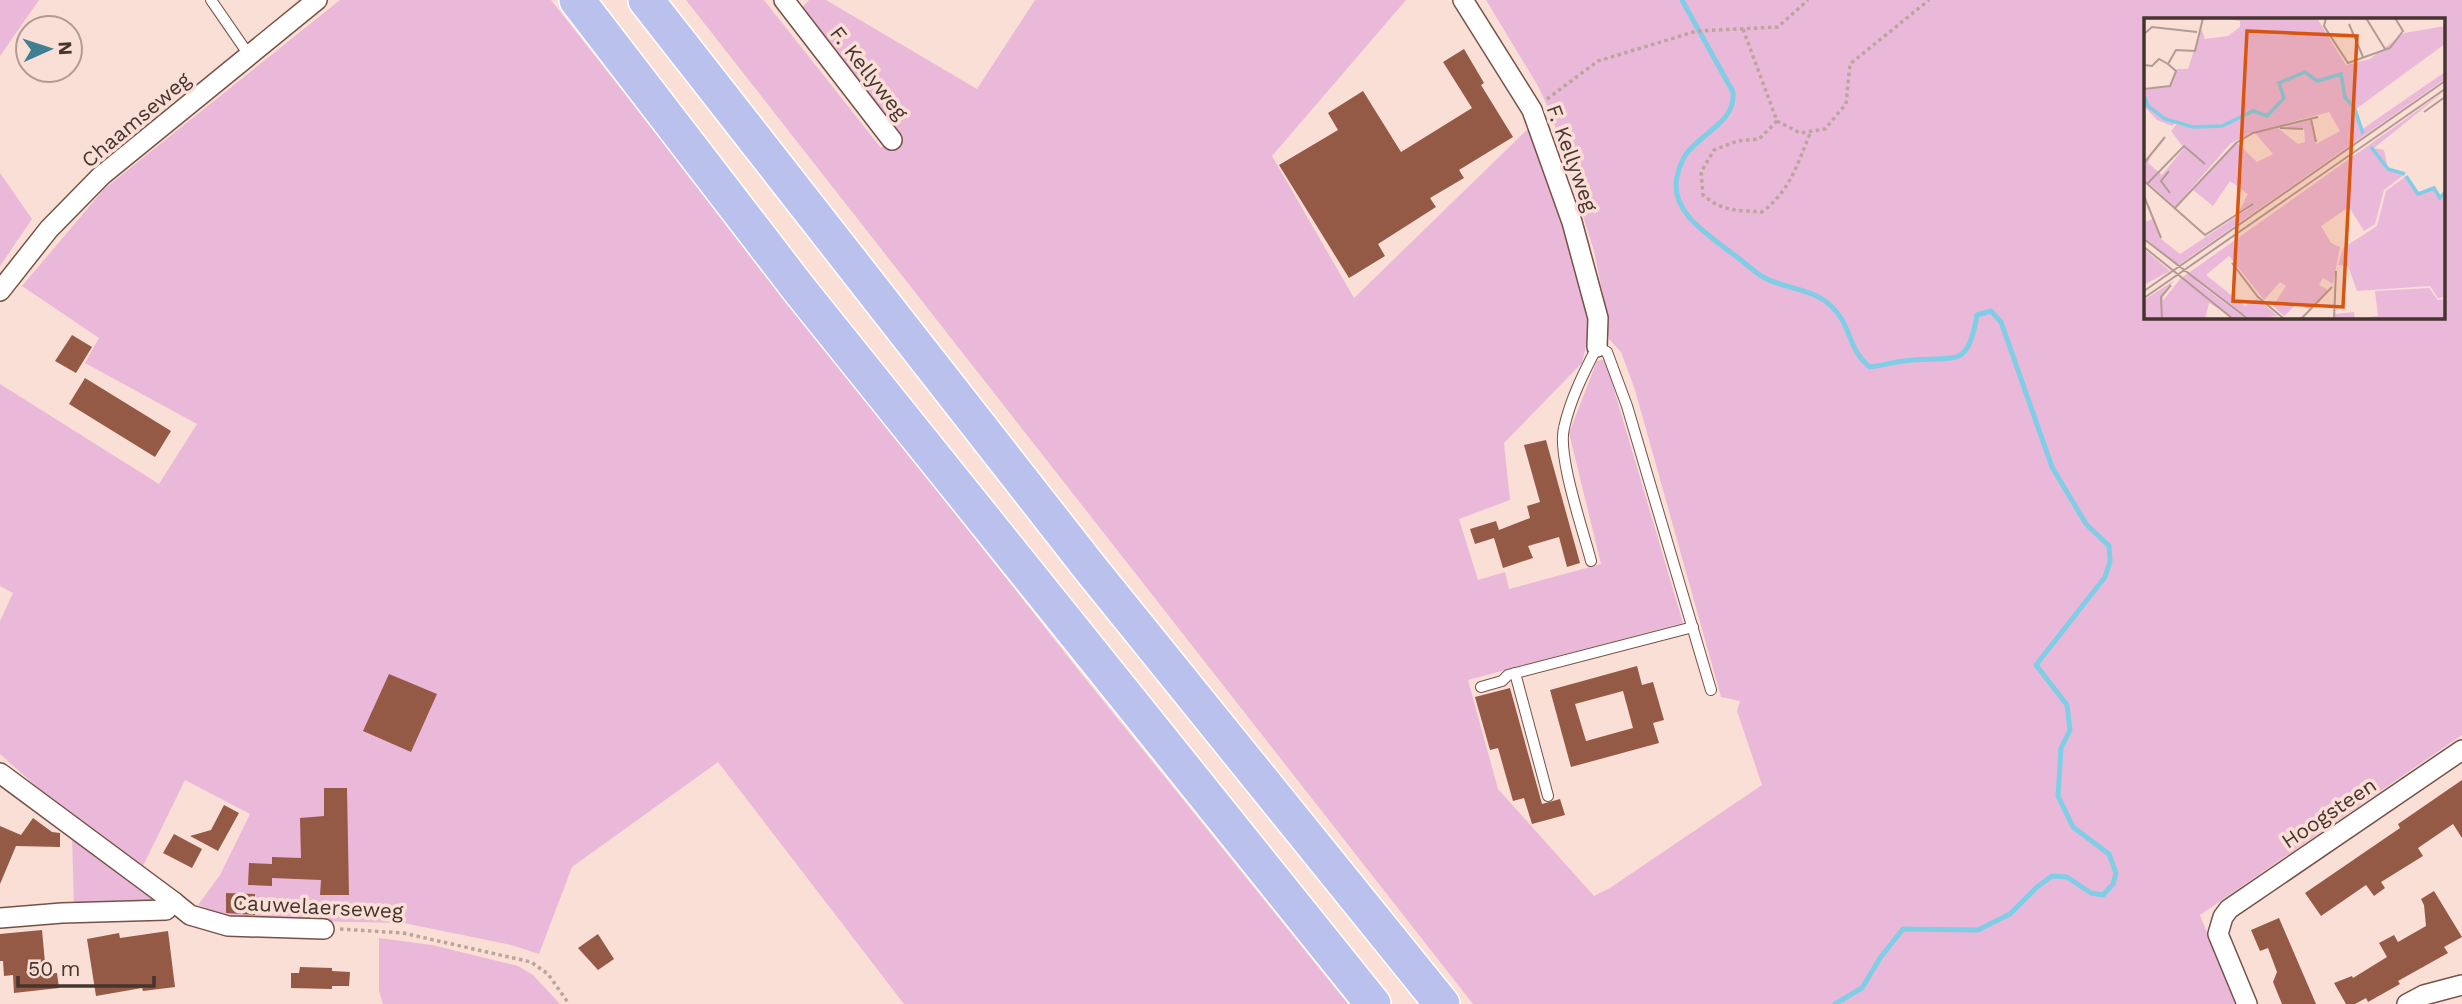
<svg xmlns="http://www.w3.org/2000/svg" width="2462" height="1004" viewBox="0 0 2462 1004" font-family="'Work Sans',sans-serif">
  <rect width="100%" height="100%" fill="#fadfd6"/>
  <g fill="#eab9d9" fill-rule="evenodd">
    <polygon points="0,0 39,0 0,56"/>
    <polygon points="340,0 551,0 1080,672 1348,1004 904,1004 718,762 572,867 539,954 511,945 404,923 240,920 198,905 220,875 250,814 185,780 143,866 65,812 0,754 0,621 13,593 0,586 0,384 159,484 197,424 85,363 99,338 22,286 104,189"/>
    <path d="M686,0H764L881,148L896,135L800,10L809,0H826L977,89L1035,0H1406L1272,156L1354,298L1535,122L1584,294L1590,330L1582,363L1504,443L1510,500L1459,519L1478,580L1505,572L1509,589L1601,564L1569,433L1597,361L1605,359L1683,623L1468,680L1498,789L1594,896L1610,888L1762,785L1737,711L1740,701L1721,697L1635,390L1621,352L1609,339L1603,295L1594,251L1551,114L1538,86L1486,0H2462V735L2200,915L2235,1004H1473ZM2145,19H2443V317H2145Z"/>
    <polygon points="0,173 32,219 0,266"/>
    <polygon points="72,834 156,898 155,903 74,907"/>
    <polygon points="379,938 432,945 518,966 533,975 560,1004 383,1004 379,991"/>
  </g>
  <g fill="none" stroke-linecap="round" stroke-linejoin="round">
    <path stroke="#7fcee5" stroke-width="5" d="M1682,0L1733,92C1736,121 1703,132 1687,153C1683,158 1678,170 1677,177C1669,212 1710,236 1733,254C1743,261 1752,270 1763,277C1784,289 1813,288 1831,306C1852,325 1847,349 1870,367C1884,365 1898,361 1913,360C1956,356 1968,369 1977,315L1991,311L2001,322L2052,467L2086,524L2109,546L2110,561L2105,577L2036,665L2067,705L2070,730L2061,748L2058,796L2073,827L2109,854L2116,873L2113,884L2103,895L2091,893L2067,877L2052,876L2037,887L2010,914L1978,930L1903,929L1880,958L1862,988L1835,1004"/>
  </g>
  <g fill="#955a46" fill-rule="evenodd">
    <polygon points="1464,49 1484,83 1481,85 1513,137 1459,170 1464,178 1430,198 1436,207 1378,244 1385,256 1349,278 1279,165 1338,130 1328,113 1363,91 1401,152 1472,108 1443,62"/>
    <polygon points="72,335 92,347 76,373 55,361"/>
    <polygon points="85,378 171,431 155,457 69,404"/>
    <polygon points="1546,440 1580,563 1567,567 1559,537 1528,546 1533,558 1503,568 1494,538 1475,544 1470,529 1496,521 1499,530 1530,518 1527,506 1540,502 1524,445"/>
    <path d="M1637,666L1642,685L1653,682L1664,720L1653,723L1659,743L1571,767L1550,690ZM1623,691L1633,728L1586,741L1575,704Z"/>
    <polygon points="389,674 437,694 411,752 363,731"/>
    <polygon points="1510,688 1542,804 1560,799 1565,815 1532,824 1524,798 1513,801 1498,748 1490,750 1475,697"/>
    <polygon points="2462,780 2462,838 2453,824 2418,848 2423,856 2381,882 2385,888 2374,896 2366,885 2321,916 2305,893 2400,828 2398,824"/>
    <polygon points="324,788 347,788 349,895 320,895 321,880 272,878 272,886 248,885 249,863 272,864 272,857 301,858 300,818 324,816"/>
    <polygon points="224,805 239,813 218,851 190,836 211,830"/>
    <polygon points="33,818 52,832 60,833 60,847 16,846 0,884 0,826 21,835"/>
    <polygon points="174,834 202,849 192,868 163,853"/>
    <polygon points="2434,891 2462,937 2444,947 2448,953 2398,981 2400,984 2368,1002 2366,998 2355,1004 2346,1004 2334,983 2352,976 2353,978 2387,957 2379,943 2394,935 2398,942 2426,926 2424,905 2421,899"/>
    <polygon points="226,893 255,894 255,915 226,913"/>
    <polygon points="2279,918 2316,1004 2282,1004 2273,982 2277,972 2268,948 2260,951 2251,930"/>
    <polygon points="42,930 46,974 57,973 59,988 14,993 13,975 4,976 3,961 0,961 0,934"/>
    <polygon points="168,931 175,987 143,991 142,988 96,996 87,939 119,933 120,938"/>
    <polygon points="598,934 614,959 598,970 578,948"/>
    <polygon points="300,967 332,968 332,971 350,972 349,986 332,986 332,989 291,988 291,973 299,973"/>
  </g>
  <g fill="none" stroke-linecap="round" stroke-linejoin="round">
    <defs>
      <g id="service">
        <polyline points="211,0 249,55"/>
        <path d="M1591,561C1583,530 1557,455 1564,428C1570,400 1584,372 1597,347L1607,352L1627,406L1711,690"/>
        <polyline points="1515,673 1548,796"/>
        <polyline points="1481,687 1502,681 1508,675 1693,627"/>
      </g>
      <g id="minor">
        <polyline points="784,0 892,140"/>
        <polyline points="1463,0 1532,110 1572,222 1598,318 1597,347"/>
        <polyline points="0,291 49,229 101,176 317,0"/>
        <polyline points="0,773 174,902"/>
        <polyline points="0,918 62,913 166,910 174,902 190,915 228,926 324,929"/>
        <polyline points="2247,1004 2218,934 2223,917 2229,909 2462,750"/>
        <polyline points="2407,1004 2424,995 2462,985"/>
      </g>
      <g id="motorway">
        <polyline points="577,0 799,289 1373,1004"/>
        <polyline points="646,0 1090,568 1442,1004"/>
      </g>
    </defs>
    <use href="#service" stroke="#775145" stroke-width="12"/>
    <use href="#minor" stroke="#775145" stroke-width="22"/>
    <use href="#motorway" stroke="#fff" stroke-width="38"/>
    <g stroke="#bca59d" stroke-width="3.5" stroke-dasharray="3.5 3.5" stroke-linecap="butt">
      <polyline points="1743,29 1777,121 1800,133 1825,129 1846,104 1850,64 1929,0"/>
      <polyline points="1547,99 1598,61 1697,31 1778,27 1808,0"/>
      <path d="M1777,121L1759,139L1737,141L1714,150L1701,172L1703,195C1723,212 1737,210 1762,212C1790,191 1798,163 1811,131"/>
      <polyline points="340,929 403,933 531,962 548,974 569,1004"/>
    </g>
    <use href="#service" stroke="#fff" stroke-width="10"/>
    <use href="#minor" stroke="#fff" stroke-width="19"/>
    <use href="#motorway" stroke="#bbc1ed" stroke-width="35"/>
  </g>
  <g text-anchor="middle" stroke-width="7" stroke-linejoin="round" paint-order="stroke">
    <g font-size="21" fill="#46352f" stroke="#fadfd6">
      <text transform="translate(869 73) rotate(52)" y="7">F. Kellyweg</text>
      <text transform="translate(136 120) rotate(-40)" y="7">Chaamseweg</text>
      <text transform="translate(1572 158) rotate(70)" y="7">F. Kellyweg</text>
      <text transform="translate(2329 813) rotate(-34)" y="7">Hoogsteen</text>
      <text transform="translate(318 907) rotate(3)" y="7">Cauwelaerseweg</text>
    </g>
  </g>
  <g transform="translate(2144 18)">
    <rect width="301" height="301" fill="#fadfd6"/>
    <path d="M78,0H173L202,47L226,41L260,15L301,8V26L212,91L217,112L301,54V61L33,248L0,219V204L9,201L16,220L36,236L110,187L94,195L104,176L86,163L69,188L49,172L92,124L113,144L129,136L111,115L134,110L154,126L161,124L160,111L137,110L167,102L172,126L196,113L185,94L107,115L86,126L31,189L0,161V146L8,135L4,145L18,157L40,130L27,113L36,102L28,108L13,102L0,88V72L26,69L33,51H44L57,10L61,21L84,18L96,9V3ZM301,73L230,130L240,132L244,151L261,156L240,172L231,206L220,213L205,189L177,208L187,225L196,229L189,266L179,260L175,267L184,272L166,292L154,285L140,298L129,288L142,268L136,264L120,282L85,238L62,257L101,288L113,281L134,298L106,301L49,261L102,301H92L65,285L61,301H19L17,285L36,261ZM262,158L274,176L290,170L296,180L301,174V279L294,280L286,268L213,273L204,248L194,247L199,230L233,208L242,173ZM0,231L26,253L0,267ZM31,262L20,273L17,301H0V282ZM285,270L294,282L301,281V301H191V296L210,294L211,301L234,298L231,273Z" fill="#eab9d9"/>
    <path fill="none" stroke="#7fcee5" stroke-width="3.5" d="M0,77L4,88L21,101L49,109L78,108L109,93L123,98L140,80L135,65L161,54L173,63L197,56L201,79L211,91L219,116M227,129L244,151L261,156M262,158L274,176L290,170L296,180L301,174"/>
    <path fill="none" stroke="#b29b93" stroke-width="2" d="M182,0L180,8L204,45L246,30L259,13L251,0M222,0L241,31M205,6L219,39M0,16L8,9L53,14M0,47L8,48L15,41L24,46M0,71L26,68L32,53L24,46L32,32L51,33L59,0M280,94L301,79M167,101L172,124M136,110L159,111M0,145L21,119M25,153L17,163L26,175M0,163L61,217L109,186M3,166L40,128L61,146M0,178L17,220M30,191L92,125L109,115L174,99M0,221L104,301M0,229L89,301M88,245L114,279L139,300M0,273L301,63M0,280L301,71M18,301L17,279L27,267M157,301L188,269M190,301L192,253"/>
    <path fill="#d85510" fill-opacity="0.15" stroke="#d85510" stroke-width="3.5" d="M103,13L213,18L199,289L89,283Z"/>
    <rect width="301" height="301" fill="none" stroke="#46352f" stroke-width="3.5"/>
  </g>
  <g transform="translate(49 49) rotate(87)"><circle r="33" fill="#fadfd6" stroke="#b29b93" stroke-width="2"/>
  <path d="M0-5L12 26L0 18L-12 26Z" fill="#3e7f92"/>
  <text y="-10" font-size="19" font-weight="bold" text-anchor="middle" fill="#46352f">N</text>
  </g>
  <path d="M18 976v10h136v-10" fill="none" stroke="#46352f" stroke-width="3.5"/>
  <text x="28" y="976" font-size="21" fill="#46352f" stroke="#fadfd6" stroke-width="5" paint-order="stroke">50 m</text>
</svg>
